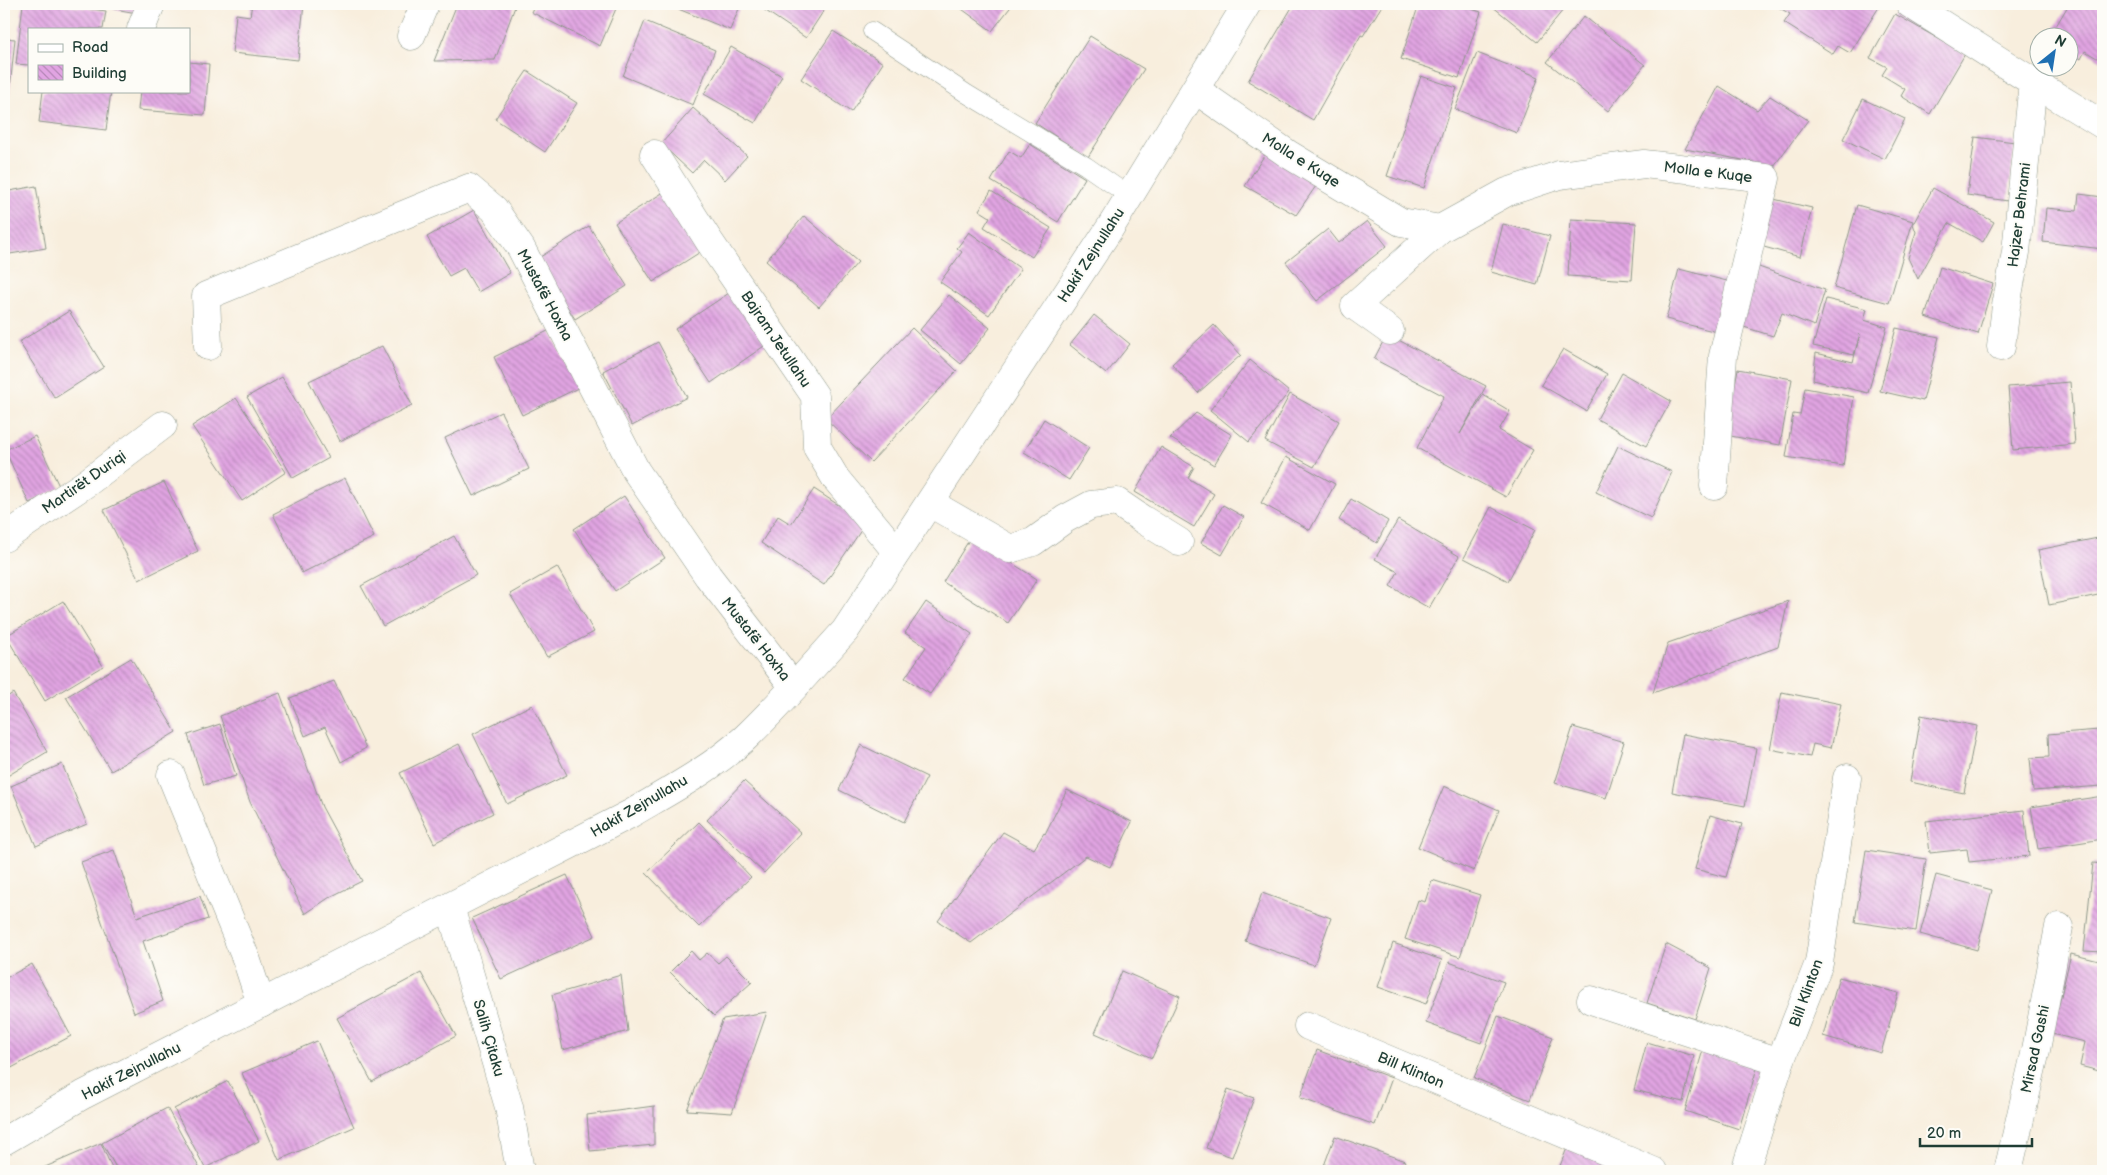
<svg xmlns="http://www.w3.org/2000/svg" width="2107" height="1175" viewBox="0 0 2107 1175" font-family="'Balsamiq Sans',sans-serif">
  <defs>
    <pattern id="building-back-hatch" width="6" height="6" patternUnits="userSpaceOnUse" patternTransform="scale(1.25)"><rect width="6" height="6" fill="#e1a4e2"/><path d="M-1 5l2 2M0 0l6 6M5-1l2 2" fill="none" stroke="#b687b8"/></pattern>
  </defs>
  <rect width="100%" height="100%" fill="#fdfcf7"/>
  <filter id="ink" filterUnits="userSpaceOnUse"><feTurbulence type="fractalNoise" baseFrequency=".02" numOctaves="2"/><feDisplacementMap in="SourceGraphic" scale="10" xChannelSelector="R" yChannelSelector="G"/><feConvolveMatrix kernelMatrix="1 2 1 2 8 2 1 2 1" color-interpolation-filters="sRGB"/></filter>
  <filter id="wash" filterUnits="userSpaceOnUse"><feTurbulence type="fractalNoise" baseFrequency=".0096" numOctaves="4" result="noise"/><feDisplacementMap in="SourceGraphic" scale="20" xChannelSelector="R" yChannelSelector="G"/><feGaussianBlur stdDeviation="1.12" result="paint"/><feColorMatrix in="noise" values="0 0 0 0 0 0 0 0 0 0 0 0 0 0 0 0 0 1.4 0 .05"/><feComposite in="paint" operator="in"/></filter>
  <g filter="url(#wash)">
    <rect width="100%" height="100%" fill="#f8eedd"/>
    <g id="blocks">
      <g fill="url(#building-back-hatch)">
        <polygon points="23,4 55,4 106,11 103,29 29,29 29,65 16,64"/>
        <polygon points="88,4 143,4 142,14"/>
        <polygon points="252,4 304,4 298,60 232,53 236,14 250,16"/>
        <polygon points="457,4 516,4 495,60 434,61"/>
        <polygon points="535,4 618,4 600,46 531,12"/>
        <polygon points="666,4 741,4 730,30"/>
        <polygon points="758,4 828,4 806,38 757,5"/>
        <polygon points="955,4 1013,4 992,31"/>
        <polygon points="1294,4 1383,4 1363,36 1361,35 1313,120 1248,81"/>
        <polygon points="1419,4 1455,4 1481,12 1459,78 1401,59"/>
        <polygon points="1493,4 1568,4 1537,42 1492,6"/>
        <polygon points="1773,4 1881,4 1850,53 1838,46 1833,54 1784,23 1790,14"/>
        <polygon points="2069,4 2103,4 2103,58 2102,61 2085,51 2081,59 2070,52 2070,38 2049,38"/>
        <polygon points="1895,14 1965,54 1930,114 1901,96 1905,89 1882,75 1887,67 1870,58"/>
        <polygon points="1584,16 1645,65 1608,111 1547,62"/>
        <polygon points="645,21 715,50 693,105 623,76"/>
        <polygon points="833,31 883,63 851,112 801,79"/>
        <polygon points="1090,36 1144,69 1088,157 1035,123"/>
        <polygon points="4,38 15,39 6,127 4,127"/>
        <polygon points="731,47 782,76 755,123 704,94"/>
        <polygon points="1477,53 1539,77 1517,133 1455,109"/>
        <polygon points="189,62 209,64 205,115 138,110 140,91 189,91"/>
        <polygon points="527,71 577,103 545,152 495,119"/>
        <polygon points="1421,76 1457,88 1424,188 1387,176"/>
        <polygon points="1719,86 1757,110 1770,96 1808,120 1774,166 1685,149"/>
        <polygon points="43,91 111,91 106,130 39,122"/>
        <polygon points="1863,99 1905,119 1885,159 1843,139"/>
        <polygon points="693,108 747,156 725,180 704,160 692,173 661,144"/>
        <polygon points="1975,137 2015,142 2008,201 1967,195"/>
        <polygon points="1030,144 1085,178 1058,222 991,181 1009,151 1021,158"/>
        <polygon points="1267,151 1316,186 1296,215 1245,186"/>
        <polygon points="36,186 46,248 4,255 4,192"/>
        <polygon points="1933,188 1994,222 1983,242 1949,223 1918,279 1908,258 1916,232 1913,224"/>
        <polygon points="667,190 705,249 653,282 615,223"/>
        <polygon points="991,191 1051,228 1032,257 984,227 990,217 979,210"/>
        <polygon points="2079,194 2103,197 2103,249 2043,242 2046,208 2077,211"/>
        <polygon points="1765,197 1812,208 1800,257 1753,244"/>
        <polygon points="1857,205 1913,221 1889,303 1834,288"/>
        <polygon points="474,210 510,273 478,292 464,268 449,276 427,237"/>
        <polygon points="804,216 858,262 819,307 766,261"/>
        <polygon points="1571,219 1636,223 1632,280 1568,276"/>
        <polygon points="1367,221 1387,246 1317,301 1286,262 1328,229 1339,243"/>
        <polygon points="1503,224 1550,236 1537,285 1491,272"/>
        <polygon points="589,226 627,286 575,319 537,259"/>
        <polygon points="969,232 1021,269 989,315 940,282 962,252 957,248"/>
        <polygon points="1753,265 1825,290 1814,326 1782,313 1773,336 1734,324"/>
        <polygon points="1940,267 1993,284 1978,334 1925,317"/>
        <polygon points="1679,269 1731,282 1717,332 1666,319"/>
        <polygon points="732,291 767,344 711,383 675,329"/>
        <polygon points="949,295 990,328 961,364 920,330"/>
        <polygon points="1826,299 1867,309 1864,320 1887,327 1868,393 1813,380 1816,353 1853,362 1860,334 1854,355 1813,346"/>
        <polygon points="69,311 104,367 55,398 19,342"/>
        <polygon points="1094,315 1130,344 1106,374 1070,345"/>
        <polygon points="1214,325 1241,355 1198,393 1172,364"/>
        <polygon points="912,328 957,371 871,462 826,419"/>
        <polygon points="1896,328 1939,337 1923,401 1880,391"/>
        <polygon points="550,330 578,388 522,415 494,357"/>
        <polygon points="1387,334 1486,386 1460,434 1483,395 1510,411 1499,430 1533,450 1506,497 1417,448 1444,396 1374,359"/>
        <polygon points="658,342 687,397 632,426 603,371"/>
        <polygon points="382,346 412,405 340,441 309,381"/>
        <polygon points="1563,349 1607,374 1586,411 1541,385"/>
        <polygon points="1250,360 1289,392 1249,442 1210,410"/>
        <polygon points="1738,369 1792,379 1780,445 1725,435"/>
        <polygon points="1622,373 1671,401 1646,446 1597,419"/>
        <polygon points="282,377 329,458 293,478 247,397"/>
        <polygon points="2070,382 2075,444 2013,450 2008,387"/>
        <polygon points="1805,388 1854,397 1843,466 1786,457 1793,414 1800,415"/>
        <polygon points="1290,394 1339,421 1314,467 1265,441"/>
        <polygon points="236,398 286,472 242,501 192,426"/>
        <polygon points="501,412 529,469 473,496 445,438"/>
        <polygon points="1196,413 1232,435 1214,465 1170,438"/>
        <polygon points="1044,419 1089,448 1069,480 1024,452"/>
        <polygon points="35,436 60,488 29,503 5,450"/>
        <polygon points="1618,446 1672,472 1651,518 1596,492"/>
        <polygon points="1161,447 1194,467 1188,478 1214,494 1194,527 1135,492"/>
        <polygon points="1286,457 1335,484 1310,530 1261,503"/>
        <polygon points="345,478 374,537 302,573 273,514"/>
        <polygon points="164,482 198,551 139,580 104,510"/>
        <polygon points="814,489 866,523 824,585 761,543 778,516 791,524"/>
        <polygon points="624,496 665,558 615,591 574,529"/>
        <polygon points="1351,499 1388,521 1377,543 1339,520"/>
        <polygon points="1223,505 1244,517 1222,555 1201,543"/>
        <polygon points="1491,507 1535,530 1508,581 1464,558"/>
        <polygon points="1398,520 1459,556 1429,608 1390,586 1398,572 1375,559"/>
        <polygon points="454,536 476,575 383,626 361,586"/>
        <polygon points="971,537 1037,579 1008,623 943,582"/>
        <polygon points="2103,537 2103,594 2049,605 2038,550"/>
        <polygon points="557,567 594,632 547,657 510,594"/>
        <polygon points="63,601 103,666 45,701 6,636"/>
        <polygon points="1788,601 1778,647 1653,693 1668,643"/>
        <polygon points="926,602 972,634 930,694 905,678 926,647 905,633"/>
        <polygon points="131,658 176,732 111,771 66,697"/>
        <polygon points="334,681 366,748 341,762 325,727 305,736 290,698"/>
        <polygon points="1782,692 1841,704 1831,748 1813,744 1810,757 1770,749"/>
        <polygon points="13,693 47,752 4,778 4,699"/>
        <polygon points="280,693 322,807 362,881 330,897 305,914 250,802 220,716"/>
        <polygon points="532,705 567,775 507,804 473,734"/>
        <polygon points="1921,715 1977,726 1964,793 1910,782"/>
        <polygon points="220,724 236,776 204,785 188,735"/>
        <polygon points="1573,727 1624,742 1606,798 1555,783"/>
        <polygon points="2099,730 2102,786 2033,791 2030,758 2049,757 2048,734"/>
        <polygon points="1683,734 1756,748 1745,806 1672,792"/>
        <polygon points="459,744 493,813 434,843 400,773"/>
        <polygon points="861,745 927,777 904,822 839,790"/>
        <polygon points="62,764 87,824 36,846 11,786"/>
        <polygon points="744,781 801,833 764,873 707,820"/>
        <polygon points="1444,786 1499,810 1474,871 1418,847"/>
        <polygon points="1067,790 1132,822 1110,867 1086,856 971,943 938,921 1003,832 1034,849 1044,833 1045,834"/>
        <polygon points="2103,796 2103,839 2038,849 2031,807"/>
        <polygon points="2024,810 2029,856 1969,862 1967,849 1930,853 1926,821"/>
        <polygon points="1710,815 1742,824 1726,877 1695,869"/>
        <polygon points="699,822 751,877 699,927 646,873"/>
        <polygon points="114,850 137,917 200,896 208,919 143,941 163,1001 134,1013 81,862"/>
        <polygon points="1866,850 1926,859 1916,931 1855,922"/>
        <polygon points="2093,863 2103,864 2103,952 2084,951"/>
        <polygon points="567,875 595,936 501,979 472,918"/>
        <polygon points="1936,875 1992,890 1977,950 1920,934"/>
        <polygon points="1432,880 1480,895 1460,957 1405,939 1418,900 1425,902"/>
        <polygon points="1262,893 1331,918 1314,965 1245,941"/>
        <polygon points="1393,943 1442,960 1426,1004 1378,987"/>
        <polygon points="1666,944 1711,968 1695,1019 1647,1003"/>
        <polygon points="691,951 699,960 707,953 718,963 726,956 752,982 714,1016 670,972"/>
        <polygon points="2071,954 2103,962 2103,1072 2080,1066 2085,1042 2052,1034"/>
        <polygon points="1449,962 1504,982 1481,1043 1426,1023"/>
        <polygon points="32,964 71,1036 4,1072 4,979"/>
        <polygon points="1122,971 1180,996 1152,1058 1095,1033"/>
        <polygon points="421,973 456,1036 372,1082 337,1018"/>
        <polygon points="621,975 628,1031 563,1050 552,995"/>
        <polygon points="1839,977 1898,993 1881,1053 1823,1036"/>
        <polygon points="767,1012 732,1113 687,1110 723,1019"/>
        <polygon points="1498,1016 1553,1037 1530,1100 1474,1078"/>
        <polygon points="317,1041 354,1127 279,1160 242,1073"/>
        <polygon points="1647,1042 1694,1056 1683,1102 1634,1090"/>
        <polygon points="1317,1050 1392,1078 1375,1125 1300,1098"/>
        <polygon points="1703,1050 1757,1068 1739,1129 1685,1111"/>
        <polygon points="228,1081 259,1141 205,1168 174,1109"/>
        <polygon points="1228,1089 1254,1098 1232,1157 1206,1148"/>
        <polygon points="654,1106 654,1145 590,1151 587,1115"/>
        <polygon points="167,1108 201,1171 118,1171 102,1143"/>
        <polygon points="1335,1136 1405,1161 1401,1171 1322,1171"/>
        <polygon points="101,1143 113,1171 36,1171"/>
        <polygon points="1567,1148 1627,1171 1558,1171"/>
      </g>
    </g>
  </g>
  <g filter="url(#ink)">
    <use href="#blocks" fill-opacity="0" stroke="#8c9688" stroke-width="1"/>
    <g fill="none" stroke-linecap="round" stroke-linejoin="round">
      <defs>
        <polyline id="service" points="872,31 967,94 1086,166 1129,196"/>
        <g id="minor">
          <polyline points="1910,4 2033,82 2103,125"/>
          <polyline points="141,29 151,4"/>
          <polyline points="411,36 425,4"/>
          <polyline points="1196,90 1288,154 1401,222 1440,229"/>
          <polyline points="654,154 709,241 815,396 817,447 836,479 896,551"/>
          <polyline points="1390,331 1355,306 1440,229 1507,192 1559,175 1644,164 1766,178 1723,356 1714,486"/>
          <polyline points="208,346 206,296 469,188 494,209 521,248 636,471 708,576 794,687"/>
          <polyline points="2001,347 2006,306 2016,252 2033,82"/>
          <polyline points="930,503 1010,549 1033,542 1065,519 1091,505 1117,502 1142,519 1179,542"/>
          <polyline points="4,538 88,482 163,425"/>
          <polyline points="171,775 247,961 261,1004"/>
          <polyline points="450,907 509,1107 520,1171"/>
          <polyline points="1591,1000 1780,1062"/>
          <polyline points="1308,1026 1653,1171"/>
          <path d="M4,1141L83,1095L630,814C669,791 711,769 745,738C780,705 812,667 845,631L1110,228L1247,4"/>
          <polyline points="1745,1171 1780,1062 1819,963 1847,778"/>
          <polyline points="2008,1171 2036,1050 2059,927"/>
        </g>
      </defs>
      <use href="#service" stroke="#8c9688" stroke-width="19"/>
      <use href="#minor" stroke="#8c9688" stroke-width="29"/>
      <use href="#service" stroke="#fff" stroke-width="18"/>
      <use href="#minor" stroke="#fff" stroke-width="28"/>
    </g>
  </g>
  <g text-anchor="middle" stroke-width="4" stroke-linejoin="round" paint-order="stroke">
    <g font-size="15" fill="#1f3d34" stroke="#fdfcf7">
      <text transform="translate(1301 160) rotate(32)" y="5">Molla e Kuqe</text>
      <text transform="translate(1708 172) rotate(7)" y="5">Molla e Kuqe</text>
      <text transform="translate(2019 215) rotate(-83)" y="5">Hajzer Behrami</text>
      <text transform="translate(1091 255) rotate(-57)" y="5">Hakif Zejnullahu</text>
      <text transform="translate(545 295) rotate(62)" y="5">Mustafë Hoxha</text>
      <text transform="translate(776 339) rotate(56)" y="5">Bajram Jetullahu</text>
      <text transform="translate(84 482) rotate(-35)" y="5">Martirët Duriqi</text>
      <text transform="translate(756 639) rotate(52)" y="5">Mustafë Hoxha</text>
      <text transform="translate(639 806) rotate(-30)" y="5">Hakif Zejnullahu</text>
      <text transform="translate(1806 993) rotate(-70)" y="5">Bill Klinton</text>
      <text transform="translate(489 1038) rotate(74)" y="5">Salih Çitaku</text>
      <text transform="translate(2035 1049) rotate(-78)" y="5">Mirsad Gashi</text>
      <text transform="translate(1411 1070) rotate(23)" y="5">Bill Klinton</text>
      <text transform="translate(131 1071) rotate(-27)" y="5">Hakif Zejnullahu</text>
    </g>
  </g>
  <rect width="2107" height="1175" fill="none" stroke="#fdfcf7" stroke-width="20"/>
  <rect x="28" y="28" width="162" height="65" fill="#fdfcf7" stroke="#a4b0a9"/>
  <rect x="38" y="44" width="25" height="8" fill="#ffffff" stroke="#a4b0a9"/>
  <text x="72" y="52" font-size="15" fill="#1f3d34">Road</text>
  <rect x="38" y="65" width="25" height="15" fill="url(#building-back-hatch)" stroke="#a4b0a9"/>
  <text x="72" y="78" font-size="15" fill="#1f3d34">Building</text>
  <g transform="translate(2054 52) rotate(30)"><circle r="24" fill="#fdfcf7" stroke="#a4b0a9"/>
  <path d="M0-4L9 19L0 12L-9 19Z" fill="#1f6fb2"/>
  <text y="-8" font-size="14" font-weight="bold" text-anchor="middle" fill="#1f3d34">N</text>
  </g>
  <path d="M1920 1138v8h112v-8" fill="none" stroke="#1f3d34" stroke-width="2.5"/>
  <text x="1927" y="1138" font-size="15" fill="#1f3d34" stroke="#fdfcf7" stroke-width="4" paint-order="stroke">20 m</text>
</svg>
